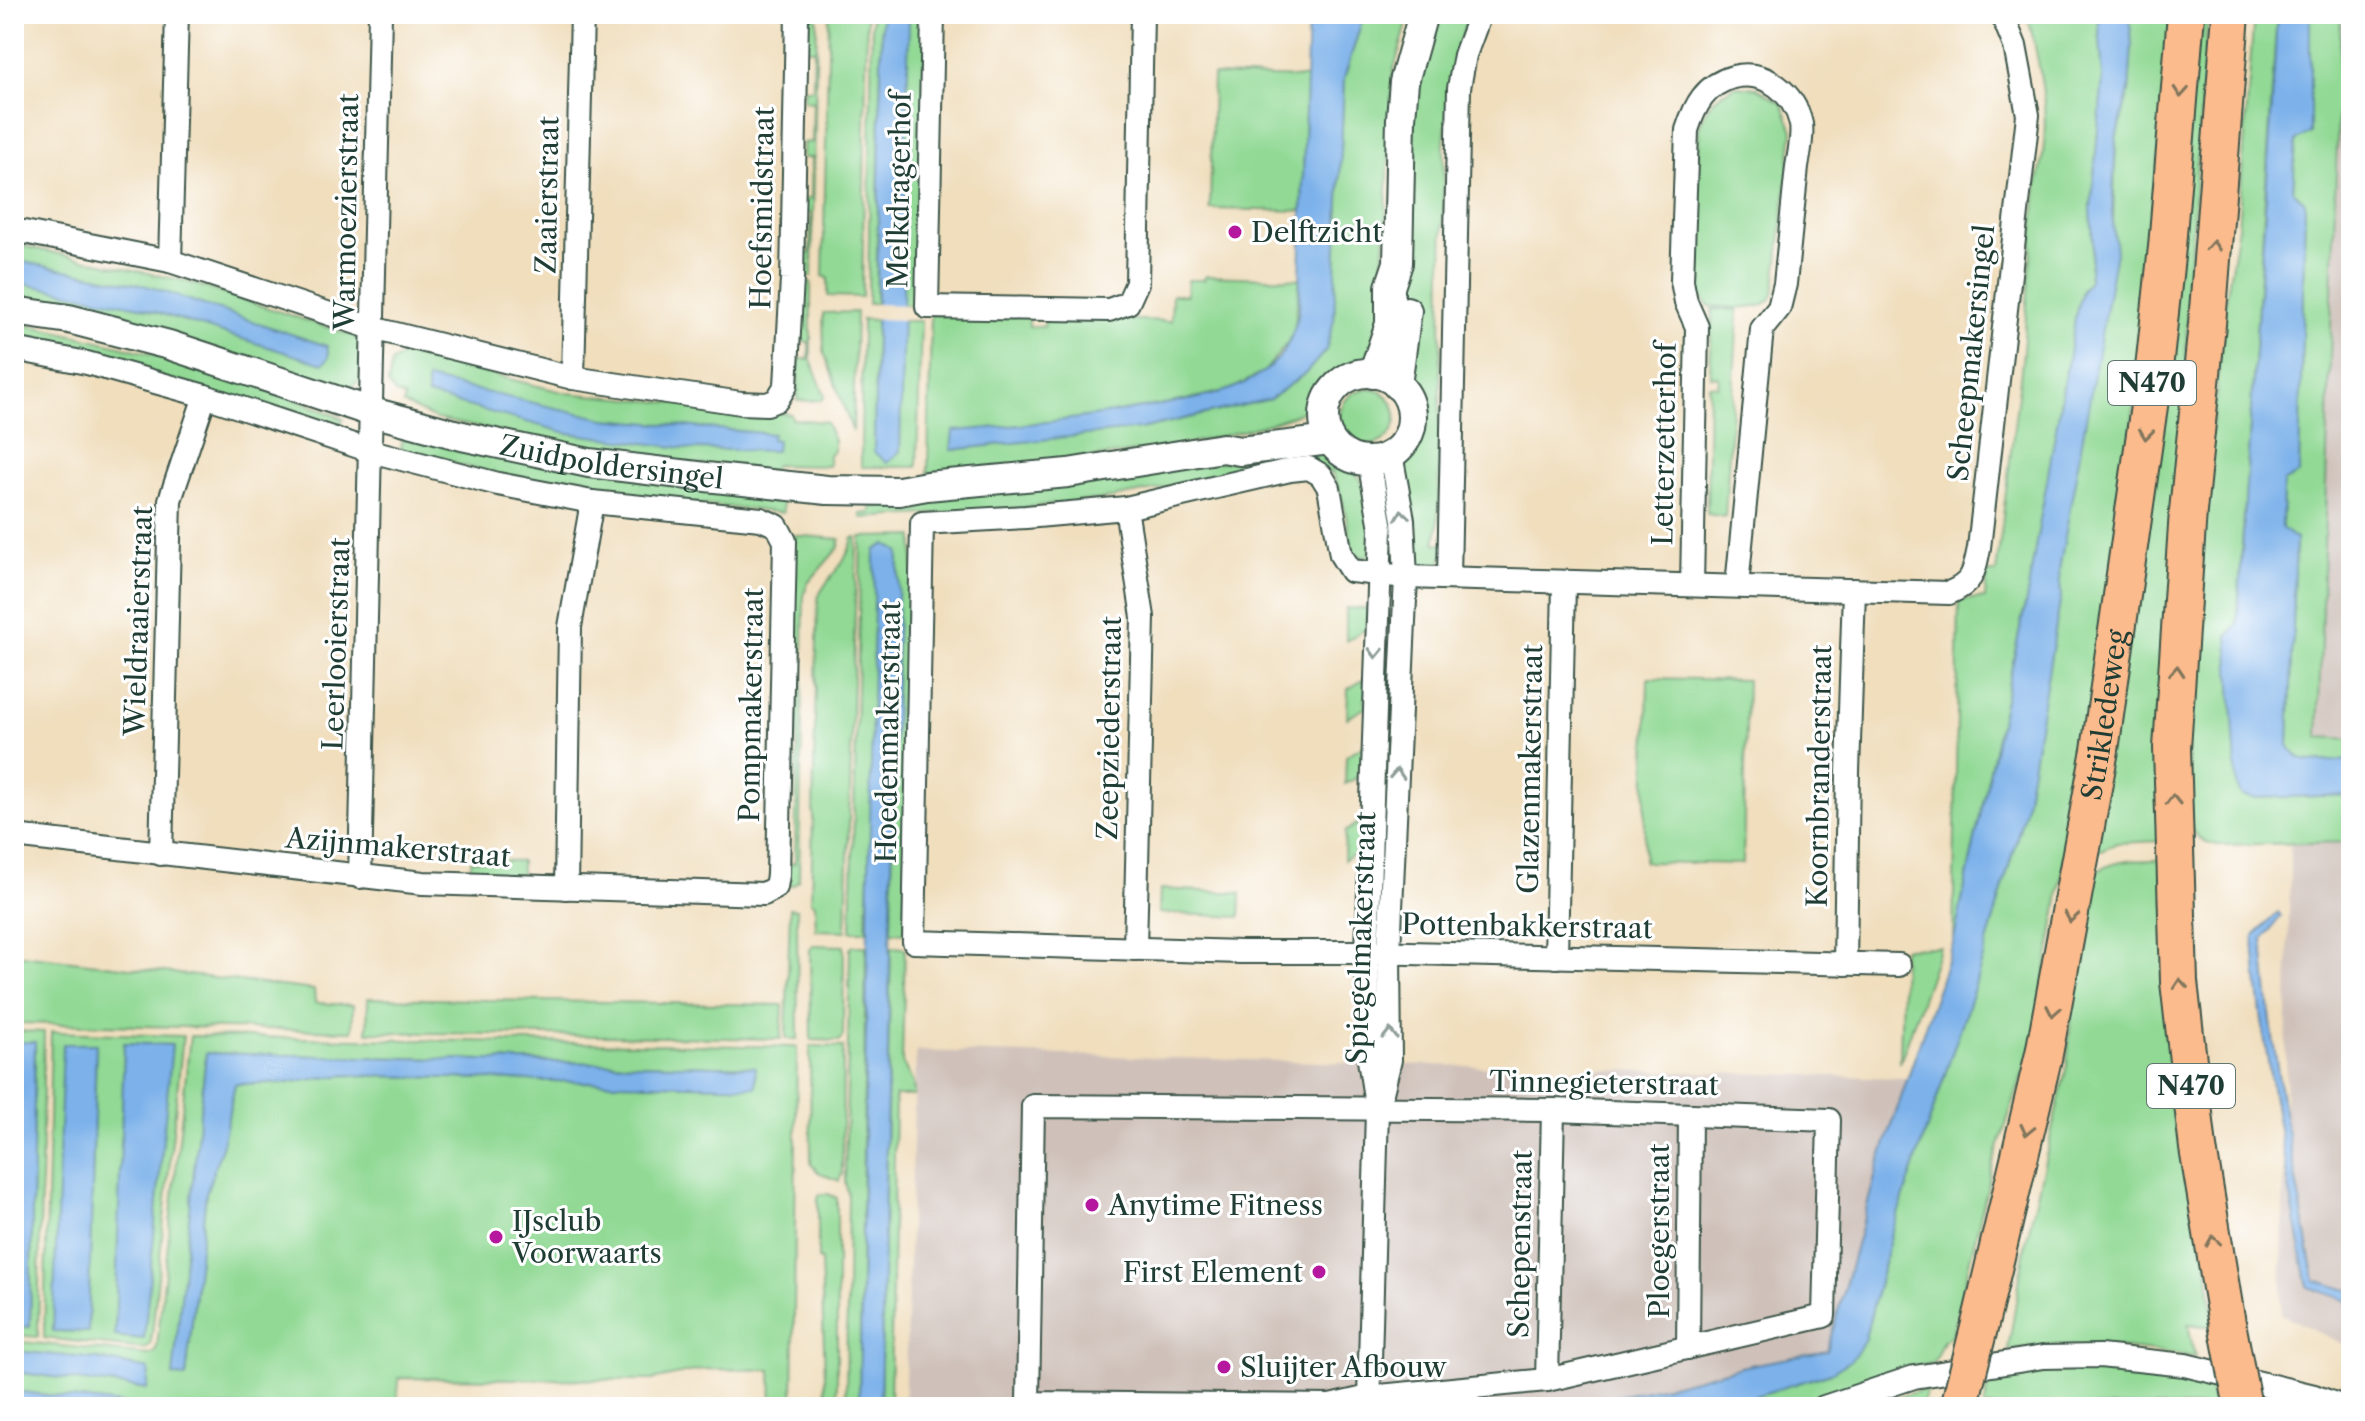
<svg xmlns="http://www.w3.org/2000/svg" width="2365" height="1421" viewBox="0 0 2365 1421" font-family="'Libre Caslon Text',serif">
  <rect width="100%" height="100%" fill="#fff"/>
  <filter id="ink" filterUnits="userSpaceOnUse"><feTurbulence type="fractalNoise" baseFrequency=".0125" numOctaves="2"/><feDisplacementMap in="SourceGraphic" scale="16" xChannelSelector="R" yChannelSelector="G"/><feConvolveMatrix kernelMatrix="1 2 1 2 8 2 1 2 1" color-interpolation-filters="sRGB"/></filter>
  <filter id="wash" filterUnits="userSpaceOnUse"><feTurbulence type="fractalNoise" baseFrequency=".006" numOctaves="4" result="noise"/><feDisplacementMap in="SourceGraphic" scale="32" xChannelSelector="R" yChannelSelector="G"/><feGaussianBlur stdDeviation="1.8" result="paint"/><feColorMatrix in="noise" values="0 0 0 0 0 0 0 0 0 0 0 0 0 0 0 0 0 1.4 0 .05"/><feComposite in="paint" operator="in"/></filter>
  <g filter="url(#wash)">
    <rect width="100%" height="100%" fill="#f0debd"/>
    <g fill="#cfc1ba">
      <polygon points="2321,14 2351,14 2351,1348 2281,1314 2296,559"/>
      <polygon points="916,1051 1909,1078 1878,1166 1827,1351 1745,1366 1675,1384 1565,1407 904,1407"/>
    </g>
    <g fill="#91d994" stroke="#588b64" stroke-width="2" fill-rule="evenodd">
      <polygon points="806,14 817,14 812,277 801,277 801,254 810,253 811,213 802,212 802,199 811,199 812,158 803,158 803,143 812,142 813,102 804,101 804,89 813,89 814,49 805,49"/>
      <polygon points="829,14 867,14 862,297 828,296 828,278 823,276"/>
      <polygon points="872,14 882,14 876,303 868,304"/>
      <polygon points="909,14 926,14 920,305 902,305"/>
      <path d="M1364,14H1410L1393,72L1380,333L1366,358L1328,381L1307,408L1297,414C1180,456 1051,461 928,473L931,314L1029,316V326L1044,327L1045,317L1171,321L1172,295H1187L1188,280H1204L1205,276L1300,279L1294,334L1264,372L1232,389L1186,400L1066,422L1012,427L1140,429L1270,399L1307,372L1334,320L1344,79Z"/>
      <path d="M1436,14H1469L1453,64L1444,141L1438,527L1435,543L1447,545L1439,567C1425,567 1419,566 1412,554L1403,464L1419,433L1421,417L1419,400L1411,385L1408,369L1414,323L1416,274L1411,240L1414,103L1419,68Z"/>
      <path d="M2027,14H2098L2103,77L2091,208L2093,243L2089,281L2082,291L2061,396L2058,425L2026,601L1953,943L1959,600L1985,598L1987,573H1996L2022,362L2037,185C2053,127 2042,71 2027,14Z"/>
      <polygon points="2129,14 2173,14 2124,507 2035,1036 1993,1164 1952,1335 1943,1341 1933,1363 1911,1368 1789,1407 1719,1407 1831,1373 1864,1341 1891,1235 1976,982 2025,809 2061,596 2059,570 2113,225 2116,138 2129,91 2132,45"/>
      <polygon points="2198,14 2208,14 2187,300 2186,422 2161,841 2117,843 2094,853"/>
      <path d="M2254,14H2277L2237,625V786L2248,797L2254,798L2351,795V842L2218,845C2201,842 2194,835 2186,821L2192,611L2226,300L2238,227Z"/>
      <path d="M2310,14H2341L2318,737L2351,739V760C2329,760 2298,769 2289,745L2296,539L2282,530L2283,482L2299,473L2305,202L2293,191L2296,141L2310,133Z"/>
      <polygon points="1213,75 1306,78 1302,211 1210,209"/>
      <path d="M1736,86L1757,88L1782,103L1793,131L1774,295C1761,315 1731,307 1709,306L1698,294L1696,283L1699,128C1707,105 1713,96 1736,86Z"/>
      <polygon points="14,244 185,281 354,336 365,345 362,379 348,389 333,388 14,298"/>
      <polygon points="801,282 811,282 811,360 825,396 822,400 797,401 799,359 809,359 809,342 799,341"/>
      <polygon points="1712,309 1737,310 1738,315 1725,517 1707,514 1709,385 1718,386 1719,377 1710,376"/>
      <polygon points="856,312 853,432 824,352 823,313"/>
      <polygon points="862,319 876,320 874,452 900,451 902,321 921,321 917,467 861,467"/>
      <path d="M14,322C125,346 238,372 343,419L338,433L14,339Z"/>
      <polygon points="406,354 567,393 791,414 792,419 826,422 834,441 834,451 829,454 829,466 775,465 772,471 635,459 436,419 403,404 405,398 395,393 388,384 392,362"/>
      <circle cx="1368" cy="417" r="28"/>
      <polygon points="403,438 769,496 782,500 783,513 591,493 500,475 400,450"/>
      <polygon points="1320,451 1356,473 1362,482 1375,523 1369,556 1361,557 1353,550 1342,498 1332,472 1224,477 1112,498 1010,509 861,518 861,514 871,513 871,507 1165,468"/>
      <polygon points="792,535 840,539 839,547 808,583 804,595 799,880 793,885 785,885 785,864 795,863 799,654 790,653"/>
      <polygon points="914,536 905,933 891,932 899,552 886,544 866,931 851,931 861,537"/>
      <path d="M853,538H857L846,931L816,930L815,904L811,901L818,597C829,575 848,562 853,538Z"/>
      <polygon points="1346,608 1367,609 1367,628 1346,641"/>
      <polygon points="1366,678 1365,708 1347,718 1348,689"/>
      <polygon points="1648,678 1747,680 1743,864 1644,862"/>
      <polygon points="1364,745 1364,774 1345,784 1346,756"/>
      <polygon points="1363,820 1362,850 1344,860 1345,832"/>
      <polygon points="471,860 521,861 521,876 471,875"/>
      <path d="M2161,860L2214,1327L2188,1324L2195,1357C2134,1347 2070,1341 2008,1350L2025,1247L2067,1065L2076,953L2090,876C2112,859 2134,860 2161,860Z"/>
      <polygon points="1160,889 1241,893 1240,917 1159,913"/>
      <polygon points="790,908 797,909 798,1039 786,1039"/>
      <polygon points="813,945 844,946 843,1035 840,1041 811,1040 810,949"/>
      <polygon points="853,946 866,946 859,1407 846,1407 848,1194 845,1182 850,949"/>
      <polygon points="891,947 905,948 902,1062 913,1083 914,1096 895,1096 890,1407 880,1407"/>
      <polygon points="1940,947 1900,1063 1903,948"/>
      <polygon points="14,954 314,990 315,1003 353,1005 352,1031 14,1023"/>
      <polygon points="368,998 783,1005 781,1039 367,1032"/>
      <polygon points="14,1031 44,1032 38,1337 14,1335 14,1326 30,1327 35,1042 14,1042"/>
      <path d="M51,1032L183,1036L152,1334L150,1345L145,1349L44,1338ZM125,1043L171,1046L143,1338L115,1335ZM96,1045L88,1332L54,1331L53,1330Z"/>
      <path d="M190,1036L797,1047L793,1407H772L771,1370L703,1369L652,1380L399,1378L397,1407H145L14,1391V1372L147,1389L149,1369L96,1359L14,1351V1341L148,1355L154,1353L157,1347ZM206,1053L755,1067L756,1086L344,1075L285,1083L235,1084L222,1146L206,1193L186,1376Z"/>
      <polygon points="810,1046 843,1047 842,1173 839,1181 818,1172 811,1164"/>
      <polygon points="820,1194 828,1194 837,1198 837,1407 826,1407 821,1260 818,1259 818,1197"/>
      <polygon points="2081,1368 2134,1371 2210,1385 2214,1407 1984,1407 1991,1377 2038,1369"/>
      <polygon points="1927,1389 1922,1407 1860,1407"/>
    </g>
    <g fill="#7cb1ea" stroke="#4e778f" stroke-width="2">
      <polygon points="882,14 909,14 900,451 887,463 874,452"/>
      <path d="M1308,14H1364L1344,79L1334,320L1326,350L1307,372L1270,399L1140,429L951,450L953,431C1019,426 1082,419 1147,407C1186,400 1231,396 1263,372C1285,357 1294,335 1299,310Z"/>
      <polygon points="2098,14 2129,14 2132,45 2129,91 2116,138 2112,214 2116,252 2059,570 2061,596 2025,809 1976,982 1891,1235 1864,1341 1858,1351 1850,1361 1831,1373 1719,1407 1565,1407 1675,1384 1745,1366 1827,1351 1878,1166 1953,943 2026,601 2077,308 2082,291 2089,281 2093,243 2091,208 2103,77"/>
      <path d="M2277,14H2310V133L2296,141L2293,191L2305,202L2299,473L2283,482L2282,529L2296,539L2289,745C2298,769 2329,760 2351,760V795L2254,798L2242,796L2237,786L2228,636L2237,625L2239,605C2249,408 2267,211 2277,14Z"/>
      <path d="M14,260L147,286L327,346C329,355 330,359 322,364L140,307L14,282Z"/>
      <polygon points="427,379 605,419 773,434 771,439 777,440 776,451 690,449 567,433 427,395"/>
      <polygon points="886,544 899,552 880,1407 859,1407 875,550"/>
      <path d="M2278,912L2281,916L2263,939C2271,1054 2293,1167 2315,1280L2351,1291V1308L2346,1300L2308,1287C2295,1223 2284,1159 2273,1094C2265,1042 2256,989 2254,936Z"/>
      <polygon points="14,1042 35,1042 30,1327 14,1326"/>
      <polygon points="124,1043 172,1045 144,1339 115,1336"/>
      <polygon points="63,1044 96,1044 88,1332 53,1331"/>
      <polygon points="206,1053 755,1067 756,1087 344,1075 285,1083 235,1084 222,1146 206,1193 186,1377 173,1376"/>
      <polygon points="14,1351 96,1359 149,1369 147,1389 14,1372"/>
      <polygon points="14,1391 145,1407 63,1407 14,1401"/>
    </g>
    <polygon fill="#f0debd" points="872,304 907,305 906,320 872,319"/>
  </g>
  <g filter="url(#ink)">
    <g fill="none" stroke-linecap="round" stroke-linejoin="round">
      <defs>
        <g id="minor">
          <polyline points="933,14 927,307 1109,310 1128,303 1137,283 1142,14"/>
          <polyline points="14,230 170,261 372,328 573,378 741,403 767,404 777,400 786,385 792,279 797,14"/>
          <polyline points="170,261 177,14"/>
          <polyline points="14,349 87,363 205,396 371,451 498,484 592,502 761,519 777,526 785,541 778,875 776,887 764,894 423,883 14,836"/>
          <polyline points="573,378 582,14"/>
          <polyline points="1126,508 1143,617 1135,949"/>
          <polyline points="1449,578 1459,88 1465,55 1480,14"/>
          <path d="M1692,585L1697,327L1686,302L1682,281L1687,130C1695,105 1705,85 1733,77C1766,69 1794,93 1801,124C1803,137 1799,154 1797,167C1793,206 1789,245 1785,284L1779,308L1762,329L1737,586"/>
          <polyline points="161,854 170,500 205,396"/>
          <polyline points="360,877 380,14"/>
          <polyline points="566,888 570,627 592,502"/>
          <polyline points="1556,957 1564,583"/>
          <polyline points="1845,964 1848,772 1854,590"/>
          <path d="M1899,965L1367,952H1241L914,942L922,523L1026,517L1126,508L1290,470L1309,468L1321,475L1329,488L1341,555L1351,571L1406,577L1949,593C1973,583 1974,573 1979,548L2028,115L2015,46L2002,14"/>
          <polyline points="1380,1101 1390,1060 1389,952 1406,577 1403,520 1391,454"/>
          <polygon points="1033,1106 1553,1110 1829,1120 1824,1316 1547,1380 1369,1397 1330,1406 1028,1403"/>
          <polyline points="1688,1348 1690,1115"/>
          <polyline points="1547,1380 1553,1110"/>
          <polyline points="1369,1397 1377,1110 1369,1060 1367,952 1381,528 1369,461"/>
          <polyline points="1824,1407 1914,1377 2043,1357 2100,1356 2185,1365 2314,1396 2343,1407"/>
        </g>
        <g id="tertiary">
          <path id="s1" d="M14,311L69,319L169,345L372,412L462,436L589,463L706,477L827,490L899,491L927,486L1068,473L1223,448L1240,451L1330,440"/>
          <circle cx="1368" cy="417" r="44"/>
          <polyline points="1373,374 1390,324 1390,287 1398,263 1401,118 1404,82 1423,14"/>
          <polyline points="1397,385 1407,311"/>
        </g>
        <g id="primary">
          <polyline points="2226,1318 2198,1148 2179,982 2172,748 2188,511 2207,324 2231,14"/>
          <path id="s2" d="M1980,1324L2044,1054L2100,750L2153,378L2167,247L2186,14"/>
        </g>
      </defs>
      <use href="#minor" stroke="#3e5549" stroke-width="26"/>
      <use href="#tertiary" stroke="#3e5549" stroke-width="32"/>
      <use href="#primary" stroke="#3e5549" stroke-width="40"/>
      <use href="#minor" stroke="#fff" stroke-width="22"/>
      <use href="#tertiary" stroke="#fff" stroke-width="28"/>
      <use href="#primary" stroke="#fbbb8d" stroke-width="36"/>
      <defs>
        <g id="primary-bridge">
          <polyline points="2226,1318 2243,1407"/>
          <polyline points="1959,1407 1980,1324"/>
        </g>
      </defs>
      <use href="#primary-bridge" stroke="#3e5549" stroke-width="40" stroke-linecap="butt"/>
      <use href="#primary-bridge" stroke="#fbbb8d" stroke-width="36"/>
    </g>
    <defs><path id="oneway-chevron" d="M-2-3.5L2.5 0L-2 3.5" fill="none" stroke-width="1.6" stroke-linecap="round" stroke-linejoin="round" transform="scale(2)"/></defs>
    <g stroke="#82765c">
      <use href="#oneway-chevron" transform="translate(2181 92) rotate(94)"/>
      <use href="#oneway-chevron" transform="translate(2213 246) rotate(-86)"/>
      <use href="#oneway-chevron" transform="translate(2146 434) rotate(97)"/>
      <use href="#oneway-chevron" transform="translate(2177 671) rotate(-86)"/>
      <use href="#oneway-chevron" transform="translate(2173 800) rotate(-91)"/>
      <use href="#oneway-chevron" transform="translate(2071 917) rotate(100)"/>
      <use href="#oneway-chevron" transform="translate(2180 984) rotate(-95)"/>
      <use href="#oneway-chevron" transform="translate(2053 1011) rotate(101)"/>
      <use href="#oneway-chevron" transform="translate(2027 1130) rotate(103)"/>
      <use href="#oneway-chevron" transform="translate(2213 1241) rotate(-99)"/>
    </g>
    <g stroke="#8f9e9a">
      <use href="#oneway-chevron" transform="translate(1402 515) rotate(-98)"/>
      <use href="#oneway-chevron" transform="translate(1376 653) rotate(92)"/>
      <use href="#oneway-chevron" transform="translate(1397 774) rotate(-87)"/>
      <use href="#oneway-chevron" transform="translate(1390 1034) rotate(-90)"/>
    </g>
  </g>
  <g fill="#b5179e" stroke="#fff" stroke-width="3">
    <circle cx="1235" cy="232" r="8"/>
    <circle cx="1092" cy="1205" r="8"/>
    <circle cx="496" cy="1237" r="8"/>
    <circle cx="1319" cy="1272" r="8"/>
    <circle cx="1224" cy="1367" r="8"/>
  </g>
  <g text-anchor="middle" stroke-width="6" stroke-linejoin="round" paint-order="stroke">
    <g fill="#fff" stroke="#627771" stroke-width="2">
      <rect x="2108" y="361" width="88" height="44" rx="6"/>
      <rect x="2147" y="1064" width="88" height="44" rx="6"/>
    </g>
    <g font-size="26" font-weight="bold" fill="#1f3d34">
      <text x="2152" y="392">N470</text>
      <text x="2191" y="1095">N470</text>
    </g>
    <g font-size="28" fill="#1f3d34" stroke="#fff">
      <text transform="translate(899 190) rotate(-89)" y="10">Melkdragerhof</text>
      <text transform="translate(547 195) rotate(-89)" y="10">Zaaierstraat</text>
      <text transform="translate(762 208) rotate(-89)" y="10">Hoefsmidstraat</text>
      <text transform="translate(346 212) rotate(-89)" y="10">Warmoezierstraat</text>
      <text transform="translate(1971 353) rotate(-84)" y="10">Scheepmakersingel</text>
      <text transform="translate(1664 444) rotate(-89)" y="10">Letterzetterhof</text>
      <text dy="10" stroke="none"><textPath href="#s1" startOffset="618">Zuidpoldersingel</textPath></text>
      <text transform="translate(138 621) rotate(-88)" y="10">Wieldraaierstraat</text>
      <text transform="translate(336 644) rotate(-88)" y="10">Leerlooierstraat</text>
      <text transform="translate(751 705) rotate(-89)" y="10">Pompmakerstraat</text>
      <text dy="10" stroke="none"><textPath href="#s2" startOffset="622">Strikledeweg</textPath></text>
      <text transform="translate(1109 728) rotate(-89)" y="10">Zeepziederstraat</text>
      <text transform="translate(888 732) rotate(-89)" y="10">Hoedenmakerstraat</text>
      <text transform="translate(1530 769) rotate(-89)" y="10">Glazenmakerstraat</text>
      <text transform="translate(1819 776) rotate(-89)" y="10">Koornbranderstraat</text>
      <text transform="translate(398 847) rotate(5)" y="10">Azijnmakerstraat</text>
      <text transform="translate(1527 926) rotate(1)" y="10">Pottenbakkerstraat</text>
      <text transform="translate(1361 938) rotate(-88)" y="10">Spiegelmakerstraat</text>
      <text transform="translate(1604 1083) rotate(1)" y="10">Tinnegieterstraat</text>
      <text transform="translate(1659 1231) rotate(-90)" y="10">Ploegerstraat</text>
      <text transform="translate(1520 1244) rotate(-89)" y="10">Schepenstraat</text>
    </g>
    <g font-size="28" fill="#1f3d34" stroke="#fff" text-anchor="start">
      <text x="1251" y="242">Delftzicht</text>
      <text x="1108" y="1215">Anytime Fitness</text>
      <text x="512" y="1231">IJsclub<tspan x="512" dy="32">Voorwaarts</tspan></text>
      <text x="1303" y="1282" text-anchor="end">First Element</text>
      <text x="1240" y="1377">Sluijter Afbouw</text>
    </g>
  </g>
  <rect width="2365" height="1421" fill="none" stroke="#fff" stroke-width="48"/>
</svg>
